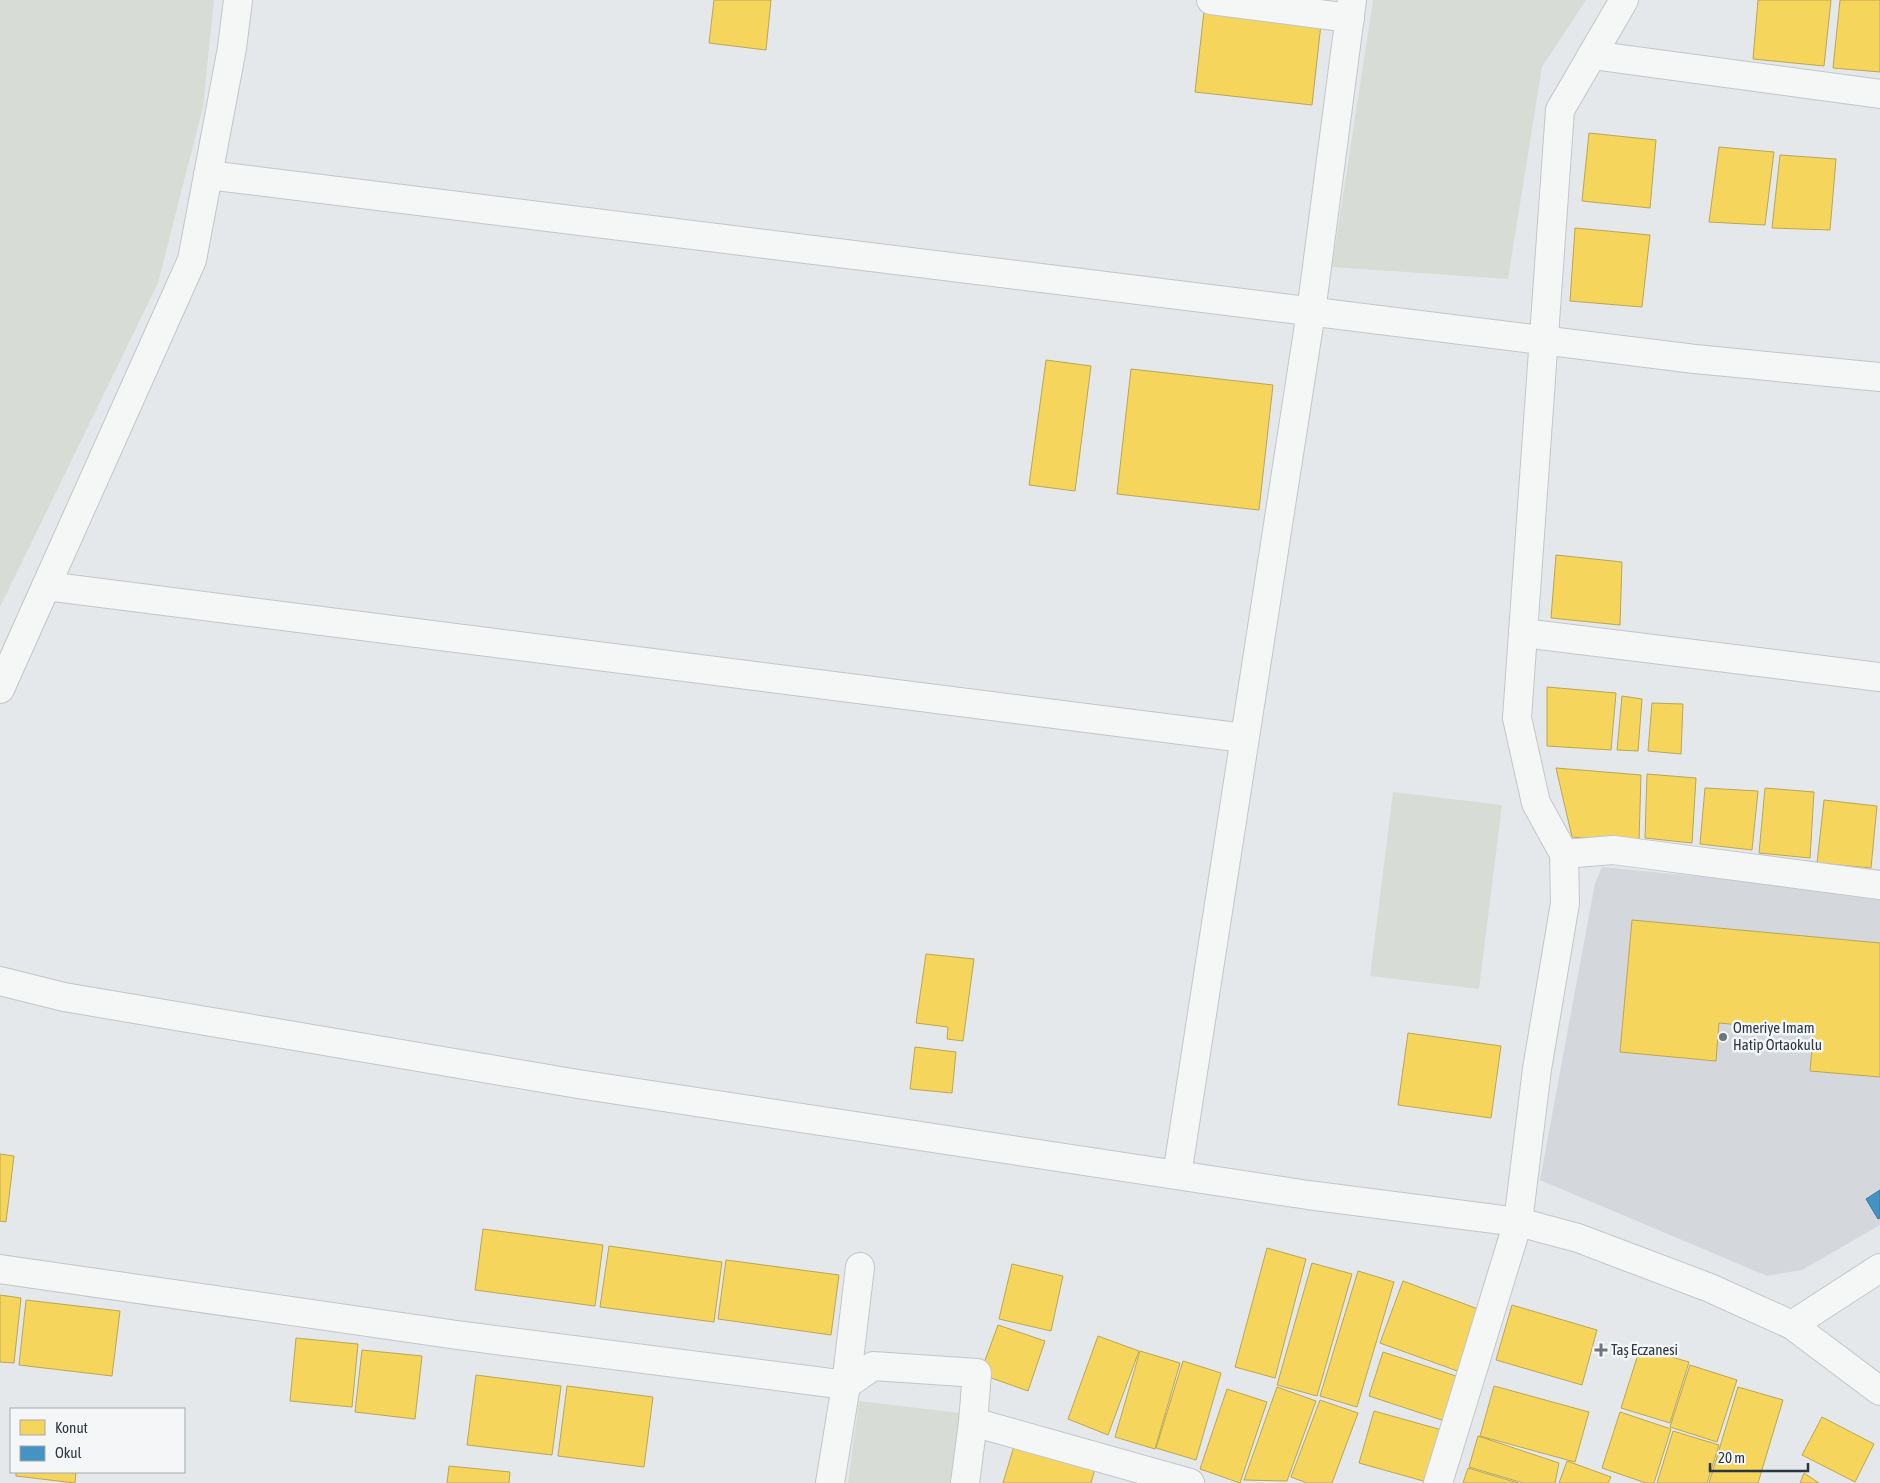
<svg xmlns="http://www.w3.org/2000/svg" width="1880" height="1483" viewBox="0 0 1880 1483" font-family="'Asap Condensed',sans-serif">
  <rect width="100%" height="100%" fill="#e5e8ea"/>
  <polygon fill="#d4d8dd" points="1602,867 1880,894 1880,1225 1802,1270 1767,1276 1540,1180 1595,883"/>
  <g fill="#d7ddd6">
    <polygon points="0,0 214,0 203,107 158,283 0,607"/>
    <polygon points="1373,0 1586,0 1542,67 1508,279 1332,267"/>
    <polygon points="1393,792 1502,805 1479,989 1370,976"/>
    <polygon points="859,1401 961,1413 950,1483 848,1483"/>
  </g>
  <g fill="#f6d55c" stroke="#baa654">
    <polygon points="714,0 771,0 766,50 709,43"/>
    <polygon points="1758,0 1831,0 1824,66 1753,59"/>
    <polygon points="1840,0 1880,0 1880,72 1833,68"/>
    <polygon points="1204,11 1321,24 1312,105 1195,92"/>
    <polygon points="1589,133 1656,140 1650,208 1582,201"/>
    <polygon points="1719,147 1774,152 1765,225 1709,222"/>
    <polygon points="1780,155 1836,159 1830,230 1772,228"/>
    <polygon points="1575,228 1650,235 1642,307 1570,301"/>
    <polygon points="1046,360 1091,366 1075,491 1029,485"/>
    <polygon points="1131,369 1273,385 1259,510 1117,494"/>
    <polygon points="1556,555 1622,562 1620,625 1551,618"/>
    <polygon points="1547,687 1616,693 1611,750 1547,746"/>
    <polygon points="1622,696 1642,699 1638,751 1617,750"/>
    <polygon points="1652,703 1683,704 1681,754 1648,751"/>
    <polygon points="1556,768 1641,775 1639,841 1572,837"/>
    <polygon points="1647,774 1696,778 1692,843 1645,838"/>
    <polygon points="1705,788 1758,791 1752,850 1700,844"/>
    <polygon points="1765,788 1814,792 1810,858 1759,853"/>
    <polygon points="1824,800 1877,806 1871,868 1817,863"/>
    <polygon points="1632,920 1880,943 1880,1077 1810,1071 1814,1026 1795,1024 1795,1030 1719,1023 1716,1061 1620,1052"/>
    <polygon points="926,954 974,959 963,1041 947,1039 948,1027 916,1023"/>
    <polygon points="1408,1033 1501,1046 1491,1118 1398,1105"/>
    <polygon points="915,1047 956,1052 952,1093 910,1089"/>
    <polygon points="0,1154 14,1156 6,1222 0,1221"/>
    <polygon points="483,1229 603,1245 595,1306 475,1290"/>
    <polygon points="609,1246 722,1262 714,1322 600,1307"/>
    <polygon points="1267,1248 1306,1259 1275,1378 1235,1367"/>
    <polygon points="726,1260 839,1275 831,1335 718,1319"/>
    <polygon points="1312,1263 1352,1274 1317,1396 1277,1385"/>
    <polygon points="1012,1264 1063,1276 1051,1331 999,1319"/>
    <polygon points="1358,1271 1394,1282 1357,1407 1320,1396"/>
    <polygon points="1403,1281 1486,1312 1463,1373 1380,1343"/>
    <polygon points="0,1295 21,1298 14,1363 0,1362"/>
    <polygon points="26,1300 120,1311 112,1376 19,1365"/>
    <polygon points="1512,1305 1597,1330 1582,1385 1496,1360"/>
    <polygon points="998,1325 1045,1341 1028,1391 980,1374"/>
    <polygon points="1098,1336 1139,1351 1108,1435 1068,1419"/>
    <polygon points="296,1338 358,1344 352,1407 290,1401"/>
    <polygon points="1640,1348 1689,1362 1670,1423 1621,1408"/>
    <polygon points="362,1350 422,1356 415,1419 355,1412"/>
    <polygon points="1140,1351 1180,1363 1155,1449 1115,1437"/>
    <polygon points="1383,1352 1465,1379 1451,1423 1369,1396"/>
    <polygon points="1183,1361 1221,1373 1196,1460 1156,1448"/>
    <polygon points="1690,1365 1737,1380 1717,1442 1670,1427"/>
    <polygon points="476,1375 561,1386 552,1455 467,1445"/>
    <polygon points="567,1386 653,1397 644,1467 558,1456"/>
    <polygon points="1494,1386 1589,1412 1575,1462 1480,1436"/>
    <polygon points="1277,1387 1316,1401 1287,1481 1244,1480"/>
    <polygon points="1738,1387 1783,1400 1758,1483 1709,1483"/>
    <polygon points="1227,1389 1267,1402 1240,1483 1200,1469"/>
    <polygon points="1320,1400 1358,1413 1332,1483 1307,1483 1291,1477"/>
    <polygon points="1374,1411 1442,1430 1427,1482 1359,1463"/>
    <polygon points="1620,1412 1671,1429 1654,1483 1646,1483 1602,1468"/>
    <polygon points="1822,1417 1874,1444 1855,1482 1802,1455"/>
    <polygon points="1673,1431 1719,1445 1707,1483 1657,1483"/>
    <polygon points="1478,1436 1559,1463 1555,1483 1523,1483 1469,1467"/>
    <polygon points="1014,1446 1095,1469 1091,1483 1003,1483"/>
    <polygon points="1567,1461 1611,1477 1608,1483 1559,1483"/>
    <polygon points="449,1466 510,1472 509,1483 447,1483"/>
    <polygon points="1468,1468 1518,1483 1463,1483"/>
    <polygon points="16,1472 76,1472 75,1483 16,1476"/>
    <polygon points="1804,1473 1819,1483 1800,1483"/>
  </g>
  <polygon fill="#4393c3" stroke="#3c779c" points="1880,1190 1880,1218 1878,1219 1866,1199"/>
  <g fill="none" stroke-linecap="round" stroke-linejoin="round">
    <defs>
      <g id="minor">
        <polyline points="1211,0 1350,18"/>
        <polyline points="1592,55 1880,94"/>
        <polyline points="208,175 1695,359 1880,377"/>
        <polyline points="46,586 1244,738"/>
        <polyline points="1523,633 1880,677"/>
        <polyline points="0,689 192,260 232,48 238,0"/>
        <polyline points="1564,854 1613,850 1880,885"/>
        <polyline points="0,981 64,997 578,1084 1308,1195 1518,1222 1578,1238 1710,1288 1792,1325 1880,1391"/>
        <polyline points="1177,1175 1311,312 1352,0"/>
        <polyline points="0,1269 457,1335 846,1385 873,1366 977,1373 973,1422 1190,1483"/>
        <polyline points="1792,1325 1880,1268"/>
        <polyline points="830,1483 846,1385 860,1267"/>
        <polyline points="965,1483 973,1422"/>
        <polyline points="1438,1483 1518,1222 1537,1069 1565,903 1564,854 1536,803 1517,718 1560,110 1624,0"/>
      </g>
    </defs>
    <use href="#minor" stroke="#c3c6c8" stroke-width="30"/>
    <use href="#minor" stroke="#f5f6f6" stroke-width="28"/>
  </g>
  <g fill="#6d757d" stroke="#f4f6f8" stroke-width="2">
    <circle cx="1723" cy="1037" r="5"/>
    <path d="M1598.5 1342.5h5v5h5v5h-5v5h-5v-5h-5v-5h5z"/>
  </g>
  <g text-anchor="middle" stroke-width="5" stroke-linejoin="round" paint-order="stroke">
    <g font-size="15" fill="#2d3742" stroke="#f4f6f8" text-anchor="start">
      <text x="1733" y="1033">Omeriye Imam<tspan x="1733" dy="17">Hatip Ortaokulu</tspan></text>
      <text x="1611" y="1355">Taş Eczanesi</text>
    </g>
  </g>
  <rect x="10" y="1408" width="175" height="65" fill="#f4f6f8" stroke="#a4aaaf"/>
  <rect x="20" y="1420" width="25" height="15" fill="#f6d55c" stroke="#a4aaaf"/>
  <text x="55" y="1433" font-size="15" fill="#2d3742">Konut</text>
  <rect x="20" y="1446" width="25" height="15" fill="#4393c3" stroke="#a4aaaf"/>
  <text x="55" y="1458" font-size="15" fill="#2d3742">Okul</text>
  <path d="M1710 1463v8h98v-8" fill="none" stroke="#2d3742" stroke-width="2.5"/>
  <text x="1718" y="1463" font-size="15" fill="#2d3742" stroke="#f4f6f8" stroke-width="4" paint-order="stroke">20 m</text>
</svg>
